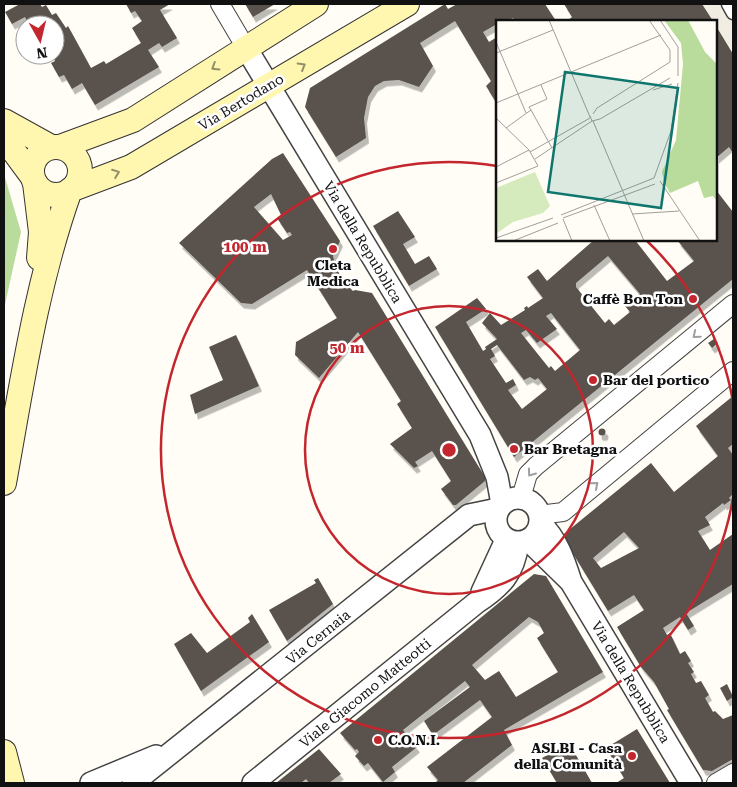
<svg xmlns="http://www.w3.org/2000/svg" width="737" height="787" viewBox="0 0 737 787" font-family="'Roboto Serif',serif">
  <defs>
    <filter id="shadow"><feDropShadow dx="3" dy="5.5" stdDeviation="0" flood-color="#0004"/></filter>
  </defs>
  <rect width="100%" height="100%" fill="#fffdf5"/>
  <polygon fill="#b9dc9c" points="4,174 21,232 4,309"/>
  <polygon fill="#f1ede2" points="702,4 733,4 733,54 716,26 716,21 713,21"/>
  <g fill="#5a524d" fill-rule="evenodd" filter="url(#shadow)">
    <polygon points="20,4 40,4 42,7 46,5 52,15 56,13 66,28 68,26 91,68 104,61 106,64 141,43 132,28 142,21 135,11 131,13 126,4 170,4 160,10 177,38 162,47 159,43 148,50 159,67 95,105 82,83 72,89 64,75 59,77 51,63 55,61 52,55 55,55 55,25 29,25 25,17 12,24 5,12"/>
    <polygon points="245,4 275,4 253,17"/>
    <polygon points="445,4 448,9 457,4 545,4 556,21 515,21 513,18 507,21 497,21 497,24 483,32 489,42 497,37 497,104 486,86 491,81 455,21 420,43 433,66 419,87 399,80 384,81 375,86 368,97 364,118 366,138 336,157 305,107 310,88"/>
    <polygon points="564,4 702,4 713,21 567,21 572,17"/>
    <polygon points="716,26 733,54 733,153 729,147 716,158"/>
    <path d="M283,153L340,241L333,256L336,268L345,283L353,291L355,290L372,293L485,477V481L456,505H453L441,489L451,481L432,451L415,462L418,466L414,468L390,444L412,428L397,404L401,401L358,332L319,378L295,355L296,342L337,318L307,270L252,304L241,303L179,243L272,159ZM271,194L281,215L277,218L287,233L290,232L292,235L283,240L254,207Z"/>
    <path d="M716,190L733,212V279L514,457L435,327L477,298L486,309L466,322L483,351L486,349L485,347L497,339L482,323L490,313L501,325L525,310L524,308L527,306L528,308L543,298L527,277L538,269L547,281L594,240H635L667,281L694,261L677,240H694L696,242L716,240ZM608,256L640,294L625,306L630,312L614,325L609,319L605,323L576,287V283ZM551,313L580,350L555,371L551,366L549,368L521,333L526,330L537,343L557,329L546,316ZM497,345L524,380L530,377L535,380L538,378L547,389L522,409L508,390L516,385L513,379L506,383L490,359L495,356L491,349Z"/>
    <polygon points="398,211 415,237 403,244 415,264 429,256 437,269 409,286 373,226"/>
    <polygon points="236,335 259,386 195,414 190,395 223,380 209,347"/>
    <polygon points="714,339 718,343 712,348 708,343"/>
    <path d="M733,396V444L728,448L733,455V494L729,498L731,500L724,505L723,503L705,517L710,525L698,531L710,550L733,534V584L686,613L694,626L688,630L680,617L663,628L667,635L670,633L680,654L685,651L691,661L688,663L694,672L691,674L696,683L701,681L709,695L705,698L713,712L715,711L723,719L733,715V759L712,771L703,770L667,710L669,709L654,682L641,667L617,627L644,610L634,595L608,611L563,537L564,534L651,463L674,492L718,456L696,426ZM624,532L639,548L601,568L593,558Z"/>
    <circle cx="602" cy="432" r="3.5"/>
    <path d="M534,574L546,576L603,672L504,730L512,745L463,783H435L438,780L427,767L492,717L480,700L433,735L424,721L470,687L465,681L403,730L417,747L392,767L395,772L383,782L368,763L364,766L355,756L359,752L357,749L355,750L340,733ZM529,617L538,622L544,633L537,638L558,672L516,697L499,671L485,680L472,665Z"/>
    <polygon points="318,578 333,604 287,641 269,610 316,583 314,580"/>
    <polygon points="252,614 269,642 201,691 174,644 191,633 207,653 250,622 248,618"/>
    <polygon points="727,684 733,697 727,701 720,688"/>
    <polygon points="637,729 670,783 616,783 624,778 606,748"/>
    <polygon points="569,743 592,783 557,783 542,758"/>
    <polygon points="319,749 341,774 329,783 309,783 306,779 301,783 276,783"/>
  </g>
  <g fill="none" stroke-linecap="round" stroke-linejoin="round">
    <defs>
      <polyline id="pedestrian" points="728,4 733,13"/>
      <g id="minor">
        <polyline points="220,4 246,48"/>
        <polyline points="521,498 528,474 536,466 733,304"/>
        <polyline points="539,515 563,512 733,371"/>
        <polyline points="716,783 733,773"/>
      </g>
      <g id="tertiary">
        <polyline points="246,48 480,435 497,477 502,504"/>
        <circle cx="518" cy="520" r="22"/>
        <path d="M540,523C557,539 564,560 571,582L691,783"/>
        <polyline points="528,540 569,580"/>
        <polyline points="482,592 506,540"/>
        <polyline points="91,783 156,756"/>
        <polyline points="133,783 469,515 498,509"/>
        <path d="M253,783L476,603C501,587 514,573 518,543"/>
      </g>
      <g id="secondary">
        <polyline points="4,121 51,147"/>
        <polyline points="4,138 32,176"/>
        <circle cx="56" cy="171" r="24"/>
        <polyline points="60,147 133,120 316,4"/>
        <polyline points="35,183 41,232 39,258"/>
        <path d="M4,483C22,384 36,285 70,190L131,167L407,4"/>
        <polyline points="4,752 12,783"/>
      </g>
    </defs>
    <use href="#pedestrian" stroke="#444" stroke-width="15"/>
    <use href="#minor" stroke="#444" stroke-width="20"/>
    <use href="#tertiary" stroke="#444" stroke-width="24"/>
    <use href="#secondary" stroke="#333" stroke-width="26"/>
    <use href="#pedestrian" stroke="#fff" stroke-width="12"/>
    <use href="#minor" stroke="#fff" stroke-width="18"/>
    <use href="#tertiary" stroke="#fff" stroke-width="21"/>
    <use href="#secondary" stroke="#fff6b0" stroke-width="24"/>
  </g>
  <defs><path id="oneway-chevron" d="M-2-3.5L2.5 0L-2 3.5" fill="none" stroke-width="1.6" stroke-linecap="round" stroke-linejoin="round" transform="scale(1.25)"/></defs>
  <g stroke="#948f68">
    <use href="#oneway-chevron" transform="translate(302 66) rotate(-31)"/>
    <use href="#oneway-chevron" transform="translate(215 67) rotate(148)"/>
    <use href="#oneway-chevron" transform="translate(116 173) rotate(-21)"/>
  </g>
  <g stroke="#a0a0a0">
    <use href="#oneway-chevron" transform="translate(696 335) rotate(141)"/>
    <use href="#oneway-chevron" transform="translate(531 473) rotate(126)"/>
    <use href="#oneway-chevron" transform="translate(595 485) rotate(-40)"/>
  </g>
  <g fill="none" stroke="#c4262e" stroke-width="2.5">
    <circle cx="449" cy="450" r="144"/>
    <path d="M733 498A288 288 0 1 1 497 166M647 241A288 288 0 0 1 733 402"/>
  </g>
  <g fill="#c4262e" stroke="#fff" stroke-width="2">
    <circle cx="333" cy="249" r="5"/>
    <circle cx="693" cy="299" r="5"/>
    <circle cx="593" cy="380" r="5"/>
    <circle cx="514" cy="449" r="5"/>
    <circle cx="378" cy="740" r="5"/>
    <circle cx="632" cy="756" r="5"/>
  </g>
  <g text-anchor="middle" stroke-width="5" stroke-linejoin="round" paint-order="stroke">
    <g font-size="14" fill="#111" stroke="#fff">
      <text transform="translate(241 102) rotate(-31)" y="5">Via Bertodano</text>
      <text transform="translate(363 242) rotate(59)" y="5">Via della Repubblica</text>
      <text transform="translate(318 637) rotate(-39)" y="5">Via Cernaia</text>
      <text transform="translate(631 682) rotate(59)" y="5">Via della Repubblica</text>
      <text transform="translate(365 693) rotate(-39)" y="5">Viale Giacomo Matteotti</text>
    </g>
    <g font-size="14" font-weight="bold" fill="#111" stroke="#fff" text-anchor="start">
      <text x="333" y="270" text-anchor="middle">Cleta<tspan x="333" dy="16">Medica</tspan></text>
      <text x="683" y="304" text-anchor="end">Caffè Bon Ton</text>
      <text x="603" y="385">Bar del portico</text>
      <text x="524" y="454">Bar Bretagna</text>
      <text x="388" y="745">C.O.N.I.</text>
      <text x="622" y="753" text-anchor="end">ASLBI - Casa<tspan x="622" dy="16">della Comunità</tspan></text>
    </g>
  </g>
  <g transform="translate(496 20)">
    <rect width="221" height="221" fill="#fffdf5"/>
    <path d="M39,152L54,186L47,193L17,202L0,214V168Z" fill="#d5ebbd"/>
    <path d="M168,0H192L209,32L221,44V181L217,176L208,178L202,161L174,173L168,162L166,152L180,120L187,44L185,23Z" fill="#b9dc9c"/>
    <path fill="none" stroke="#a09f9a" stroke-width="1" d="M53,0L94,97M164,0L182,27V56M0,22L30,93M0,33L57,10M157,70L176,64M0,83L165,15M35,90L56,128M97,94L101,88L174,42V30L153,0M94,96L96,101L104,99L174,58M0,98L33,130L42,146L0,163M97,101L148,221M10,108L35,90L33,87L51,79L45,65M34,132L94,98M39,139L96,101M0,147L33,130M164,161L204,221M98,185L114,221M136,194L183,191M65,195L158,158L175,111L182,63M67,198L159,164M67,199L76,221M0,218L57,198M17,221L62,203"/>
    <path fill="#0f766e" fill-opacity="0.15" stroke="#0f766e" stroke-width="2.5" d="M69,52L182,68L165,188L52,172Z"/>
    <rect width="221" height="221" fill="none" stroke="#111" stroke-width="2.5"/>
  </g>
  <circle cx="449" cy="450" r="8" fill="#c4262e" stroke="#fff" stroke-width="2.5"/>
  <g font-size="15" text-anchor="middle" font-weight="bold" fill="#c4262e" stroke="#fff" stroke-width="5" stroke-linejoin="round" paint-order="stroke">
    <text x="245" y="252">100 m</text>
    <text x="347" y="353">50 m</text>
  </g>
  <rect width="737" height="787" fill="none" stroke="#111111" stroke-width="10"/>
  <g transform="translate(40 40) rotate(172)"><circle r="24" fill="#ffffff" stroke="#a0a0a0"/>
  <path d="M0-4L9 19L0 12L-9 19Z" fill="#c4262e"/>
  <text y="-8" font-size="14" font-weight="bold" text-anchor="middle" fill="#111111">N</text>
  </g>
</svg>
